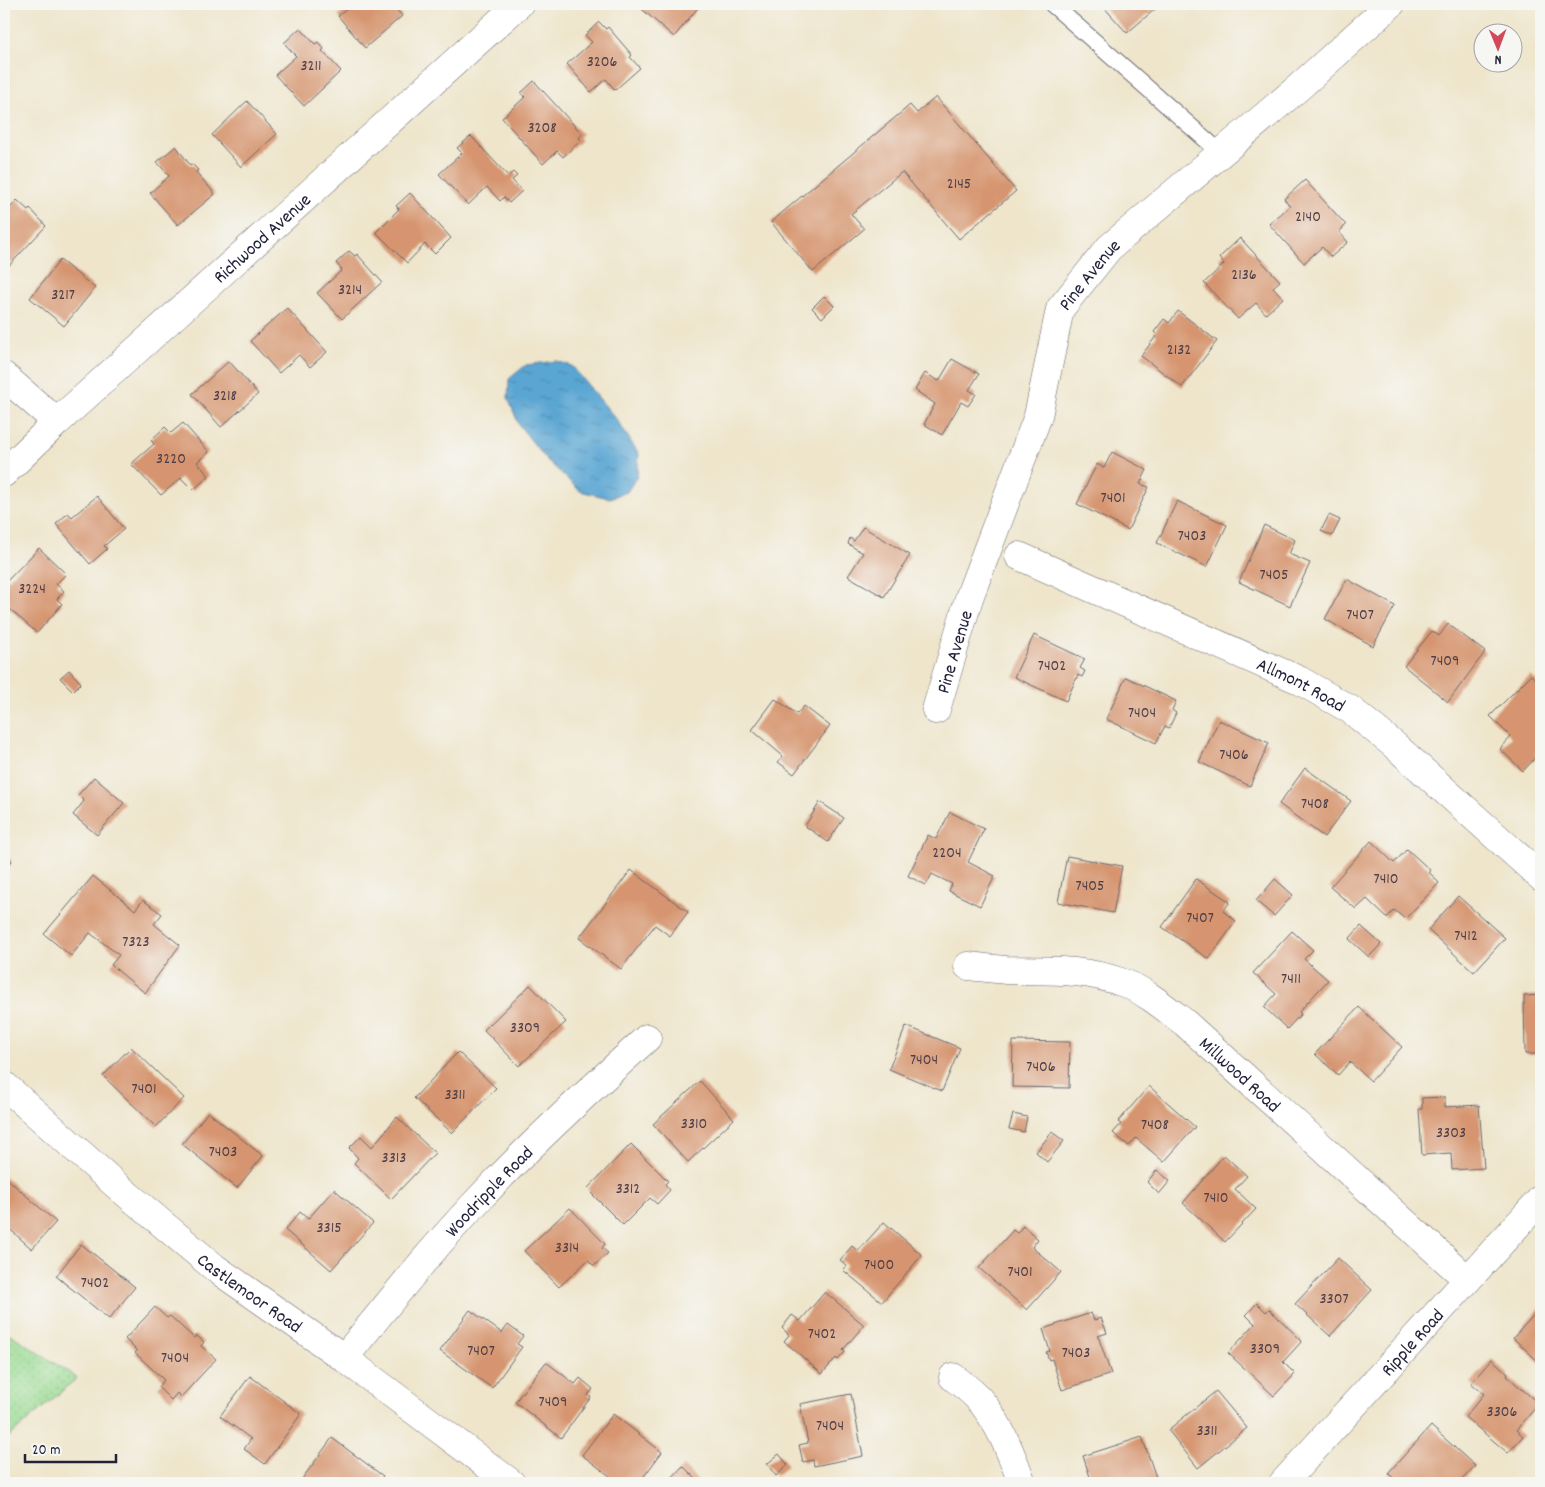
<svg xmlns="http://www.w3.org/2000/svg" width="1545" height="1487" viewBox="0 0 1545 1487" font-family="Dekko,sans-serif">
  <defs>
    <pattern id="park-dots" width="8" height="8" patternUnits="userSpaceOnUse" patternTransform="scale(1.25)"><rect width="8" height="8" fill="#98da91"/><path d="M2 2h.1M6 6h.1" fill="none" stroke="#83bb7e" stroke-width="1.8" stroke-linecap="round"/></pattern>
    <pattern id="water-ripples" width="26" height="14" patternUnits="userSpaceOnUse" patternTransform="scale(1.25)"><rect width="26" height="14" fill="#5aa6d3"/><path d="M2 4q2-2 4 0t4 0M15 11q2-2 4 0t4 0" fill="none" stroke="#4a87ac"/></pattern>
  </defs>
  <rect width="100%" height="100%" fill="#f6f6f2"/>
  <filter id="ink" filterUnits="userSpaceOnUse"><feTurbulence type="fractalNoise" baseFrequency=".02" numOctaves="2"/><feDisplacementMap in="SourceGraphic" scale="10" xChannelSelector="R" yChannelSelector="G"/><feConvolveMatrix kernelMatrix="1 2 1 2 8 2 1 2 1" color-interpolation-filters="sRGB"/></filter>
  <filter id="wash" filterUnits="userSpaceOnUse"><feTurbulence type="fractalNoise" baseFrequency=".0096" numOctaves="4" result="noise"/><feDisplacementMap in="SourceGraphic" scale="20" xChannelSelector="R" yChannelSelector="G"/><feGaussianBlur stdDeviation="1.12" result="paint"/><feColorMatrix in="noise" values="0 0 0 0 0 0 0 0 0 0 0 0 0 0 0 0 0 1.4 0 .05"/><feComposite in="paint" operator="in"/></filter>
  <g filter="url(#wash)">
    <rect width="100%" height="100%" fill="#eee5cb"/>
    <polygon fill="url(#park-dots)" stroke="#5d7e66" points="4,1330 77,1378 4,1441"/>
    <polygon fill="url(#water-ripples)" stroke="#3e6487" points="557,361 572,366 617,420 639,454 637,476 627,492 609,498 580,491 545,458 519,425 508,398 509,379 526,365"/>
    <g id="blocks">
      <g fill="#d69570">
        <polygon points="353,4 392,4 402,16 365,48 338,16"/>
        <polygon points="636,4 701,4 674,37"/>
        <polygon points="1101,4 1161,4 1127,33"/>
        <polygon points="599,22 606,29 608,27 632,55 630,57 640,68 615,90 606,79 591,92 567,64 592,42 585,35"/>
        <polygon points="300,28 315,44 318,42 324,49 322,51 341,71 304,106 275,75 296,56 284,43"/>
        <polygon points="534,81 582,134 579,138 581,140 563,157 557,151 543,164 502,118 525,97 521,93"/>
        <polygon points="936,97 1016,191 959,239 902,172 851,214 864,229 813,272 771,222 910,105 917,113"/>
        <polygon points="247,101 277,134 241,167 212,135"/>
        <polygon points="471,136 508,176 513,172 517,176 512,180 522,191 509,203 504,197 500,201 487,187 468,205 439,174 462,153 457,148"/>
        <polygon points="176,146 190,165 192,164 198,170 196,172 215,194 178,225 150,193 169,176 157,162"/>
        <polygon points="1305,180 1346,225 1339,232 1348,242 1331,257 1322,247 1304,263 1269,224 1290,206 1284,199"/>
        <polygon points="410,193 451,238 435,254 425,244 407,263 376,232 399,209 396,206"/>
        <polygon points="17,200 28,210 30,208 46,226 4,271 4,209 7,212"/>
        <polygon points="1240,238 1280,281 1273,287 1283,298 1266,314 1256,303 1238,319 1204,283 1224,264 1219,258"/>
        <polygon points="349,251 355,256 357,254 382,282 342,319 317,293 342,270 336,263"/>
        <polygon points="60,260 95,288 64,326 30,298"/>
        <polygon points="824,296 834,306 822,318 812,308"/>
        <polygon points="287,308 327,352 310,367 299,355 279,373 250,341"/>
        <polygon points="1178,311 1217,341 1182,387 1141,356 1157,335 1154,332 1164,319 1169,323"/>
        <polygon points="952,359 979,374 969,390 976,394 968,406 961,402 942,435 924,424 935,404 915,390 925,373 939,381"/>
        <polygon points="229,361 258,394 221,427 192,394"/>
        <polygon points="183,423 209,452 197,462 209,476 193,490 181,478 161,495 131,464 154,444 151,440 165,427 171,433"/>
        <polygon points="1112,452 1147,470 1140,484 1149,487 1128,530 1077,504 1097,464 1104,468"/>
        <polygon points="97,496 124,529 104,546 107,549 90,564 56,524 68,513 72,517"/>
        <polygon points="1177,501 1227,525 1207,567 1157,543"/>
        <polygon points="1329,515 1340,520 1332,536 1321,531"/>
        <polygon points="1264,525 1295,540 1289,554 1310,563 1290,606 1239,582"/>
        <polygon points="863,527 910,555 884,597 848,576 863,553 848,544 850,538 854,541"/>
        <polygon points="39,548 66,574 56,584 64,591 57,599 62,604 37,633 4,604 4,584"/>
        <polygon points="1347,579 1395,606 1373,646 1325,619"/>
        <polygon points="1448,624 1485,652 1448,702 1404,666 1432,631 1439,636"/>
        <polygon points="1034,635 1085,659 1080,668 1085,671 1082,677 1078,675 1066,701 1014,677"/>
        <polygon points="69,670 81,683 73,691 60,678"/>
        <polygon points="1531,675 1541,685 1541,747 1535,754 1537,756 1523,771 1500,749 1511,737 1490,716"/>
        <polygon points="1126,677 1176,701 1172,710 1176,713 1169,728 1165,726 1156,743 1106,719"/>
        <polygon points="775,699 797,714 804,706 830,726 794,774 778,762 783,756 752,730"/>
        <polygon points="1219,720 1269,743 1250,786 1199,762"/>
        <polygon points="1305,768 1351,801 1324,837 1279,804"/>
        <polygon points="94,777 124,803 97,835 73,815 84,801 78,795"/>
        <polygon points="820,802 844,818 828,842 805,826"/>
        <polygon points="950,812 984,829 968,862 995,876 980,906 949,891 952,884 932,874 926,885 908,876 928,835 936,839"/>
        <polygon points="1371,841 1394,863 1407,849 1430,870 1429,872 1439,883 1405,919 1394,910 1387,918 1367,899 1356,909 1330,887"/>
        <polygon points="4,853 12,861 4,870"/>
        <polygon points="1067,856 1122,866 1113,913 1058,902"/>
        <polygon points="631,870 688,912 670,936 655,925 621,969 579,938"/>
        <polygon points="93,876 135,910 143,900 162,914 154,924 180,945 145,993 111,965 119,955 90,933 71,956 44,934"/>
        <polygon points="1196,879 1230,902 1223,911 1236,921 1209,959 1162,927"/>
        <polygon points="1275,879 1293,895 1274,916 1256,901"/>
        <polygon points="1458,896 1505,938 1474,972 1428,930"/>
        <polygon points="1361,926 1381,944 1369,957 1349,939"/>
        <polygon points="1292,931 1313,950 1304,959 1328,980 1299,1012 1301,1014 1287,1029 1264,1007 1276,994 1253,973"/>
        <polygon points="530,985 566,1022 519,1066 484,1030"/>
        <polygon points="1541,995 1541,1054 1525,1054 1524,996"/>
        <polygon points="1359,1007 1402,1047 1371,1081 1350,1062 1338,1075 1315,1054"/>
        <polygon points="906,1026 960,1048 942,1091 889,1069"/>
        <polygon points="1013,1041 1070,1042 1069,1088 1012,1087"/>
        <polygon points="131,1047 184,1098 156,1127 103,1076"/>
        <polygon points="458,1052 496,1088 452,1133 414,1098"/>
        <polygon points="700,1081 734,1119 688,1162 653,1124"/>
        <polygon points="1149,1086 1195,1127 1164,1162 1136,1138 1129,1146 1113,1133 1121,1124 1118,1122"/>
        <polygon points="1445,1097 1445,1107 1479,1105 1484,1168 1452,1170 1451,1153 1422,1155 1419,1109 1422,1109 1422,1098"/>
        <polygon points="208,1112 263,1156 237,1188 182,1144"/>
        <polygon points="1013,1114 1027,1117 1024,1132 1009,1129"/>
        <polygon points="397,1117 435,1153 391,1199 354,1163 358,1158 349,1148 361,1136 372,1147"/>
        <polygon points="1052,1132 1064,1141 1047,1162 1036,1152"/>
        <polygon points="631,1144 668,1181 665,1184 670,1190 657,1204 650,1198 623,1225 587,1189"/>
        <polygon points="1224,1155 1247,1176 1235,1189 1256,1209 1225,1242 1183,1203"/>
        <polygon points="1157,1170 1170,1181 1159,1194 1147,1182"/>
        <polygon points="4,1176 56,1222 32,1249 4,1224"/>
        <polygon points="334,1189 373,1223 331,1270 285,1230 300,1212 308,1219"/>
        <polygon points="570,1208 605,1244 602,1248 608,1253 594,1266 588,1260 559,1287 524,1251"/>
        <polygon points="884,1222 922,1255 882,1302 843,1270 847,1266 840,1260 852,1246 858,1251"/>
        <polygon points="1023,1226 1038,1239 1032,1247 1061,1272 1027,1310 979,1268 1013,1230 1017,1233"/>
        <polygon points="81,1244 135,1287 109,1319 56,1276"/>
        <polygon points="1338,1258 1372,1290 1330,1336 1295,1304"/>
        <polygon points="825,1292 864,1325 843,1350 845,1352 838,1360 836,1358 822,1374 784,1341 789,1335 782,1328 792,1315 800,1321"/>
        <polygon points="1257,1303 1266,1312 1269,1309 1302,1341 1283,1362 1295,1374 1274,1396 1228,1353 1255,1324 1246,1315"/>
        <polygon points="155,1307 167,1318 170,1316 194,1338 196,1335 204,1342 201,1346 216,1359 181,1397 177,1393 171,1400 158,1387 164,1380 135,1353 137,1351 125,1339"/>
        <polygon points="1541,1307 1541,1364 1513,1338"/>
        <polygon points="470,1310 502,1333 508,1325 523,1336 517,1344 522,1347 492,1388 440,1351"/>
        <polygon points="1091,1313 1094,1320 1101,1318 1107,1333 1098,1336 1111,1374 1062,1390 1052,1359 1049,1360 1046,1352 1050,1351 1043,1329"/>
        <polygon points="1492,1359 1508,1374 1507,1376 1539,1404 1516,1430 1523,1436 1508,1453 1465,1417 1484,1394 1471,1383"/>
        <polygon points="546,1362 575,1384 580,1378 593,1389 588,1395 591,1397 561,1438 515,1402"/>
        <polygon points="250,1376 301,1414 265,1464 244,1449 251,1439 220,1416"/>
        <polygon points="1216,1391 1247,1428 1198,1468 1168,1430"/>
        <polygon points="851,1394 863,1456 814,1466 813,1460 803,1462 799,1445 808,1443 800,1404"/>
        <polygon points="613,1414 662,1452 639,1483 619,1483 582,1455"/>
        <polygon points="1431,1426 1475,1466 1459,1483 1399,1483 1388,1473"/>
        <polygon points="1142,1437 1158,1483 1092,1483 1083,1456"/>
        <polygon points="332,1438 383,1476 378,1483 307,1483 302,1479"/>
        <polygon points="779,1454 788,1465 776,1476 767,1464"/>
        <polygon points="683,1466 700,1483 667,1483"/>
      </g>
    </g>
  </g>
  <g filter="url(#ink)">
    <use href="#blocks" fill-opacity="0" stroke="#69666d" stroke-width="1"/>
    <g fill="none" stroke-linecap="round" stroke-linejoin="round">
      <defs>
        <polyline id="service" points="1052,4 1221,153"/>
        <g id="minor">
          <polyline points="4,376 57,422"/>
          <path id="s1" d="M4,473L57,422L519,4"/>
          <path id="s2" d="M1019,556L1299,680L1351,710L1393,744L1541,877"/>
          <path id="s3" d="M936,710L969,598L1038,416L1060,309L1109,248L1298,88L1391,4"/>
          <path id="s4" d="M968,966C980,967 993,969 1006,970C1049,971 1083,968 1124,983C1144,990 1168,1010 1185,1023L1467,1279"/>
          <path id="s5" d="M4,1085L115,1184L215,1268L344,1358L511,1483"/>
          <path id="s6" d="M344,1358C389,1303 433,1247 482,1196C535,1140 591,1089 647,1038"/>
          <path d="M953,1377C961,1383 970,1390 977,1397C998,1419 1012,1455 1022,1483"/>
          <path id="s7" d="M1283,1483L1541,1199"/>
        </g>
      </defs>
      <use href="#service" stroke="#69666d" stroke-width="18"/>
      <use href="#minor" stroke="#69666d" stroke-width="29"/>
      <use href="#service" stroke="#fff" stroke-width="16"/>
      <use href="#minor" stroke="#fff" stroke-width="28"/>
    </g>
  </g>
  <g text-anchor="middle" stroke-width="4" stroke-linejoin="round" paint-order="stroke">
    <g font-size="16" fill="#4f3f48">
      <text x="602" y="66">3206</text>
      <text x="311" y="70">3211</text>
      <text x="542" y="132">3208</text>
      <text x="959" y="188">2145</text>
      <text x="1308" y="221">2140</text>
      <text x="1244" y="279">2136</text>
      <text x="350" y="294">3214</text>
      <text x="63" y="299">3217</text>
      <text x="1179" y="354">2132</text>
      <text x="225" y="400">3218</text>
      <text x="171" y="463">3220</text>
      <text x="1113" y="502">7401</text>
      <text x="1192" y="540">7403</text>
      <text x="1274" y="579">7405</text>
      <text x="32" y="593">3224</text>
      <text x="1360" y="619">7407</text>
      <text x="1445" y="665">7409</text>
      <text x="1052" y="670">7402</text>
      <text x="1142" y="717">7404</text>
      <text x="1234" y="759">7406</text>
      <text x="1315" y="808">7408</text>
      <text x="947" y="857">2204</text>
      <text x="1386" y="883">7410</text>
      <text x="1090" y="890">7405</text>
      <text x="1200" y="922">7407</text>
      <text x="1466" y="940">7412</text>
      <text x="136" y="946">7323</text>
      <text x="1291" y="983">7411</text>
      <text x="525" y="1032">3309</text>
      <text x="924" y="1064">7404</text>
      <text x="1041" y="1071">7406</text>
      <text x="144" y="1093">7401</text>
      <text x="455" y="1099">3311</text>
      <text x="694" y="1128">3310</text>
      <text x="1155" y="1129">7408</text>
      <text x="1451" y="1137">3303</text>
      <text x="223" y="1156">7403</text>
      <text x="394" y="1162">3313</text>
      <text x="628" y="1193">3312</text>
      <text x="1216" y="1202">7410</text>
      <text x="329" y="1232">3315</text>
      <text x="567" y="1252">3314</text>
      <text x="879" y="1269">7400</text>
      <text x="1020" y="1276">7401</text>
      <text x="95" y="1287">7402</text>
      <text x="1334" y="1303">3307</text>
      <text x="822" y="1338">7402</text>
      <text x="1265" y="1353">3309</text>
      <text x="481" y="1355">7407</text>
      <text x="1076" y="1357">7403</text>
      <text x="175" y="1362">7404</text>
      <text x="553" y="1406">7409</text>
      <text x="1502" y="1416">3306</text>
      <text x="830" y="1430">7404</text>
      <text x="1207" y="1435">3311</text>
    </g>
    <g font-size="19" fill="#22223b" stroke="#f6f6f2">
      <text dy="7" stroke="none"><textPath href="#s1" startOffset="349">Richwood Avenue</textPath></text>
      <text dy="7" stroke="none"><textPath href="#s3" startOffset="466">Pine Avenue</textPath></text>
      <text dy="7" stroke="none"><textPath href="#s3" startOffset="61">Pine Avenue</textPath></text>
      <text dy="7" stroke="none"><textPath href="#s2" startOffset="310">Allmont Road</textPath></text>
      <text dy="7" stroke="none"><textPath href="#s4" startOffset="306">Millwood Road</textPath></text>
      <text dy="7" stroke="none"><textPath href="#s6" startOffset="221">Woodripple Road</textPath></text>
      <text dy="7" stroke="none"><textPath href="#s5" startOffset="322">Castlemoor Road</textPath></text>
      <text dy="7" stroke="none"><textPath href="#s7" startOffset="191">Ripple Road</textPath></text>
    </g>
  </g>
  <rect width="1545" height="1487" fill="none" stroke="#f6f6f2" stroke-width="20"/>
  <g transform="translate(1498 48) rotate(179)"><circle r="24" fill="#f6f6f2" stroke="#a1a1a9"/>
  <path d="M0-4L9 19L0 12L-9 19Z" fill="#d1495b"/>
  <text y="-8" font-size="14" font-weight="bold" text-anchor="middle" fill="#22223b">N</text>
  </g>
  <path d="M25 1454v8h91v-8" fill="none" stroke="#22223b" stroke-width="2.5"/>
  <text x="32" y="1454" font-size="15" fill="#22223b" stroke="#f6f6f2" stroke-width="4" paint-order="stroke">20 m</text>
</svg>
